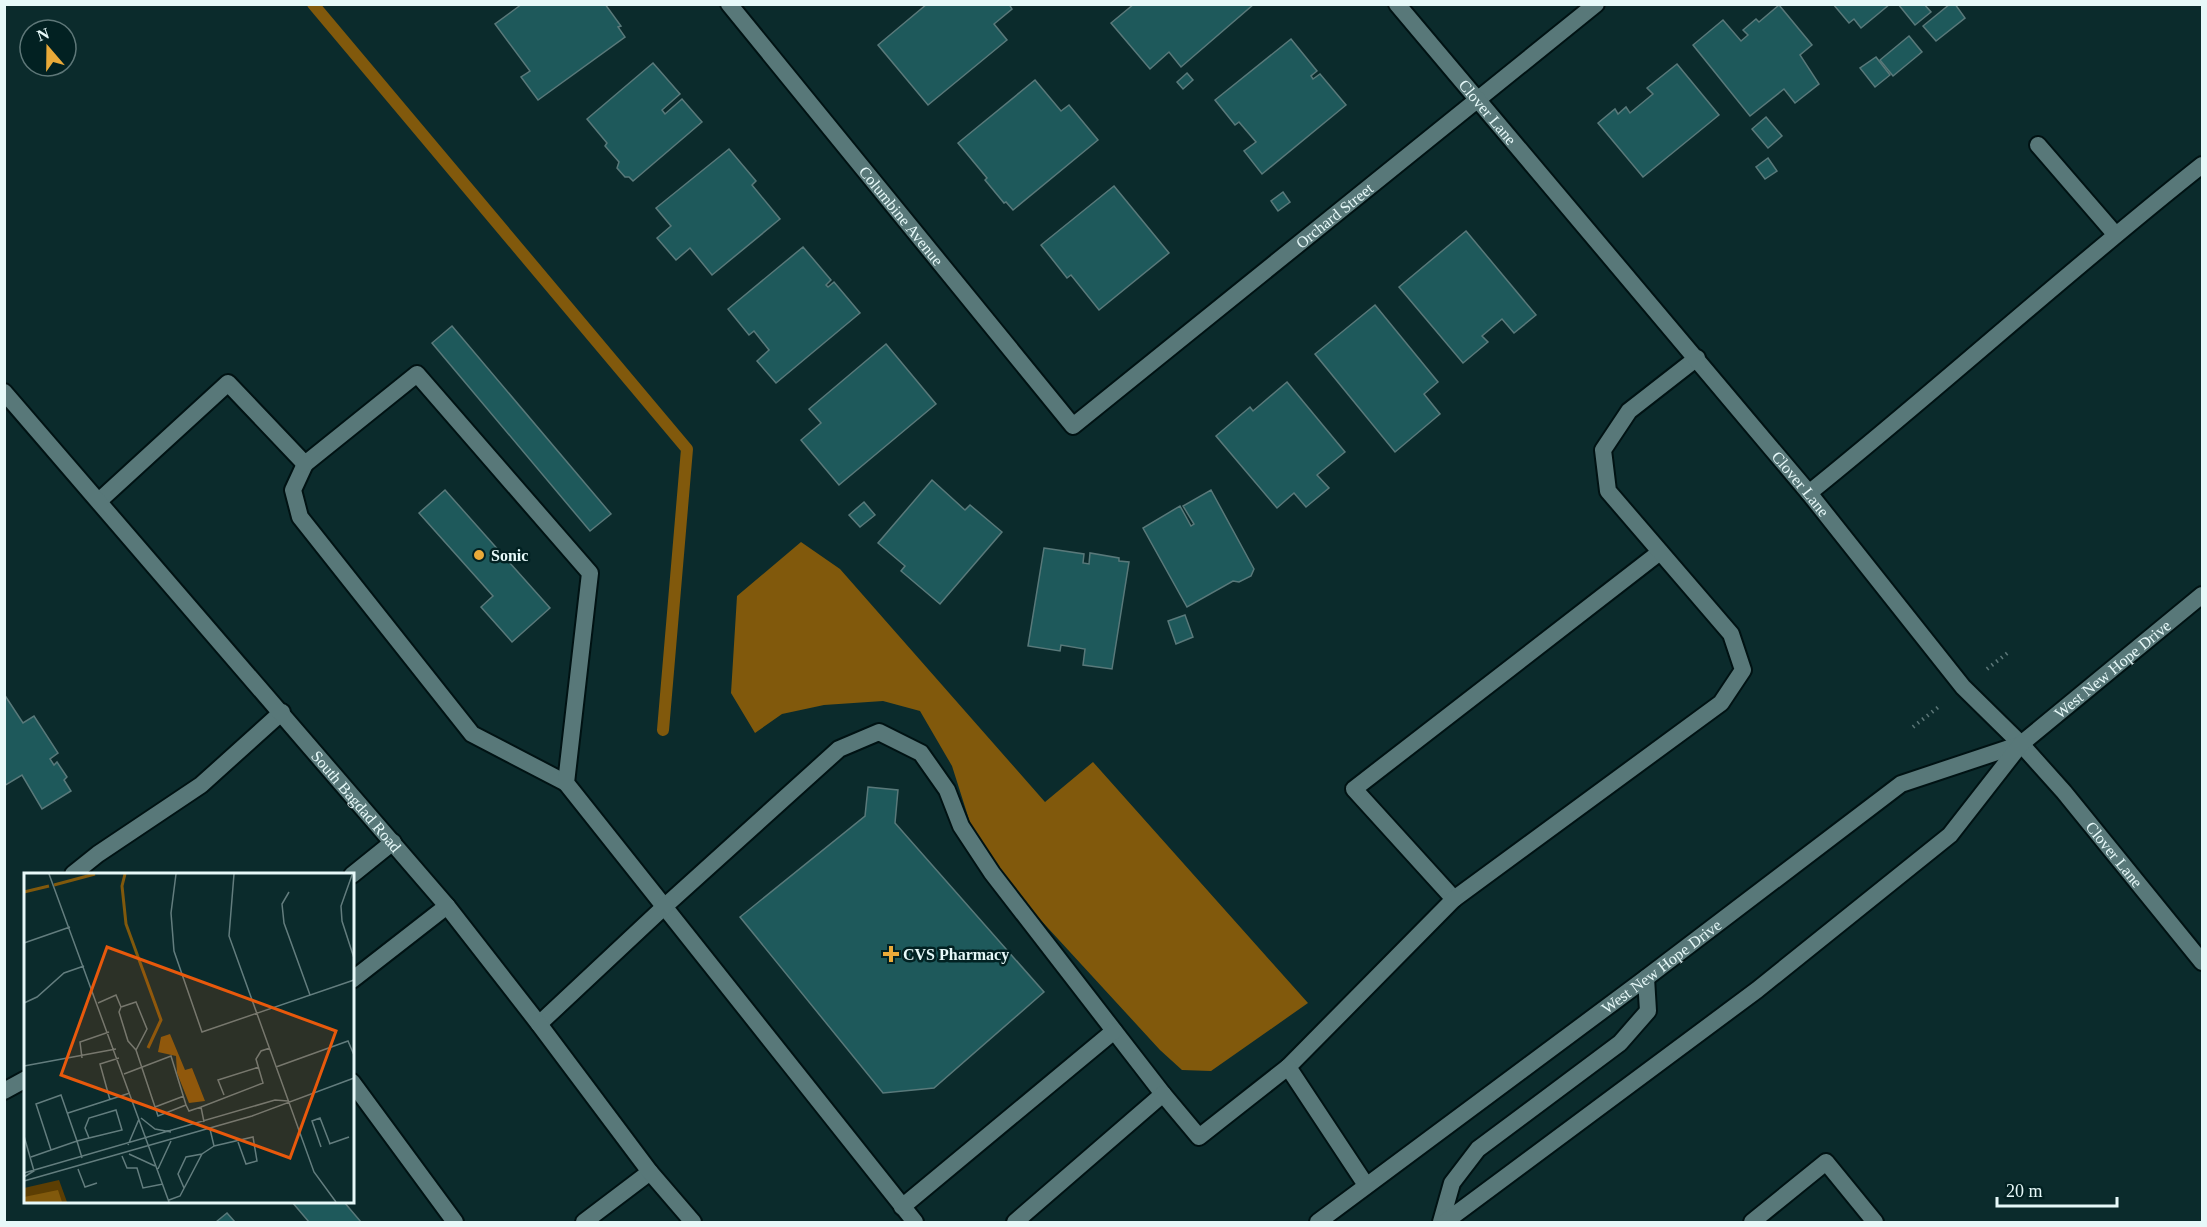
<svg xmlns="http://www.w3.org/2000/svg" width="2207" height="1227" viewBox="0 0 2207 1227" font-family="'Times New Roman',serif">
  <rect width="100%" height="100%" fill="#0b2b2c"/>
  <polygon fill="#81590c" points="801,542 840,569 1045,802 1093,762 1308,1003 1211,1071 1182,1070 1160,1050 980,854 952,766 920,711 883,701 824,705 782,714 755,733 731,693 737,596"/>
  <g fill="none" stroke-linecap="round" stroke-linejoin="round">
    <polyline stroke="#81590c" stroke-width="12" points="313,4 687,449 663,730"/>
  </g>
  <g fill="#1e595b" stroke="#59797a" stroke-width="1.5">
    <polygon points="522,4 605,4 621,26 618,27 625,37 538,100 521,77 530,71 495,24"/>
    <polygon points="927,4 1009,4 1012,9 994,24 1007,40 928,105 878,45"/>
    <polygon points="1134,4 1254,4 1181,67 1169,52 1150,69 1111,23"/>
    <polygon points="1833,4 1890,4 1861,28 1854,19 1849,23"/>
    <polygon points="1898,4 1924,4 1931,12 1915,25"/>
    <polygon points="1950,4 1955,4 1965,18 1936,41 1923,26"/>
    <polygon points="1779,5 1812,45 1800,55 1819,84 1795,103 1784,89 1750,116 1693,45 1723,20 1741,41 1748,35 1743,30 1756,19 1759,22"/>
    <polygon points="1909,36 1922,52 1893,76 1880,60"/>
    <polygon points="1291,39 1317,71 1311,76 1313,79 1320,74 1346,105 1262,174 1244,151 1256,142 1239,122 1235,125 1215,100"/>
    <polygon points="1876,57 1890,75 1875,87 1860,68"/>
    <polygon points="653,63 680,94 662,110 665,114 682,99 702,122 633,181 629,177 625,177 617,168 619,162 605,146 607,143 587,119"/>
    <polygon points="1677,64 1719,115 1643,177 1598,123 1615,109 1618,114 1626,107 1630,113 1653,94 1647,88"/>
    <polygon points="1187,73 1193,80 1183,89 1177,82"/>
    <polygon points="1035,80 1061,111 1069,105 1098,140 1013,210 1006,202 1004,203 985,180 987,178 958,143"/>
    <polygon points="1766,117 1782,136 1768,148 1752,129"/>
    <polygon points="729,149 756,181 752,185 780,219 712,275 690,248 676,260 657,238 671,226 656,208"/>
    <polygon points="1768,158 1777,171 1765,179 1756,167"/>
    <polygon points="1114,186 1169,253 1099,310 1071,275 1067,278 1041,245"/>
    <polygon points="1283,192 1290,202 1278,211 1271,201"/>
    <polygon points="1466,231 1536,315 1514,333 1502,319 1482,336 1488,342 1463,363 1399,287"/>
    <polygon points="803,247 831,280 826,285 828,287 834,282 860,313 776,383 757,361 769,350 754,331 749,335 728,309"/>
    <polygon points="1375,305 1438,382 1424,394 1440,414 1395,452 1315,354"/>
    <polygon points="452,326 611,514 590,531 432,343"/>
    <polygon points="886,344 936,404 839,485 801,440 821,423 809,409"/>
    <polygon points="1287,382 1345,452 1317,475 1329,488 1306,507 1294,493 1277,508 1216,436 1250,407 1253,411"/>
    <polygon points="932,480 965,510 970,505 1002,532 940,604 901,571 905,566 878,543"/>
    <polygon points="445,490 550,608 512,642 481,607 493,596 419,513"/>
    <polygon points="1211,490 1254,569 1251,576 1239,582 1233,581 1187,607 1143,528 1180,506 1191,526 1194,524 1183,506"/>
    <polygon points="864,502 875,515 860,527 849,515"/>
    <polygon points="1044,548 1084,554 1083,563 1089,564 1090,553 1119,558 1119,561 1129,562 1112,669 1083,665 1085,649 1061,645 1060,651 1028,646"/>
    <polygon points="1185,615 1193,637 1176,644 1168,621"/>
    <polygon points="4,694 23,723 34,716 58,753 50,759 54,765 57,762 67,777 64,780 71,791 42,809 22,775 4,786"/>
    <polygon points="868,787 898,790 895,823 1044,992 934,1088 883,1093 740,917 865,816"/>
    <polygon points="292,1202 344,1202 361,1222 309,1222"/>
    <polygon points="227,1213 235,1222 216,1222"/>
  </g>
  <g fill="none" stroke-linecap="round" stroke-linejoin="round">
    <defs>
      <g id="service">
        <polyline points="2038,145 2115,234"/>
        <polyline points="305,464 293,490 300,517 472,734 566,783"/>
        <path d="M1809,493C1942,386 2068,271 2202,165"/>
        <polyline points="99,501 228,383 305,464 417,374 590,573 566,783 915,1222"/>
        <polyline points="73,874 98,854 201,785 282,712"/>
        <polyline points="352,875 393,842"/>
        <polyline points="1454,899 1354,789 1660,552"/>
        <polyline points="352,980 447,906"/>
        <polyline points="539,1024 664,907 839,749 879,732 921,753 947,790 961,826 992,873 1163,1094"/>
        <polyline points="1288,1067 1454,899 1721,703 1743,670 1731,634 1608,491 1603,450 1629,411 1697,358"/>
        <polyline points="352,1082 455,1222"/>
        <polyline points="4,1091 26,1079"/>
        <polyline points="902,1207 1114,1031"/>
        <polyline points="584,1222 650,1172"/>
        <polyline points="1015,1222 1163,1094 1199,1137 1288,1067 1366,1185"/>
        <polyline points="1752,1222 1826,1162 1875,1222"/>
      </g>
      <g id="minor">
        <path id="s1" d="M729,4L1073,426L1596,4"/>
        <path id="s2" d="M1397,4L1809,493L1963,687L2021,744L2064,792L2202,962"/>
      </g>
      <g id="secondary">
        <path id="s3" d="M4,392L447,906L539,1024L650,1172L693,1222"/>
        <path id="s4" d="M1318,1222L1646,978L1901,784L2021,744"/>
        <polyline points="1441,1222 1452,1183 1478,1149 1620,1043 1648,1011 1646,978"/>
        <path id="s5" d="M1445,1222L1757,990L1950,835L2021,744L2202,595"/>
      </g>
    </defs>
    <use href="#service" stroke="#001213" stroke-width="20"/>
    <use href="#minor" stroke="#001213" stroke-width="20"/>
    <use href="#secondary" stroke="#001213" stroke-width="20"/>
    <g stroke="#5c7778" stroke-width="4" stroke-dasharray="1.5 4.5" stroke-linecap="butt">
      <polyline points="1987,669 2010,651"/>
      <polyline points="1913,727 1941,705"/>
    </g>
    <use href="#service" stroke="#587879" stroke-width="16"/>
    <use href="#minor" stroke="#587879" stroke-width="16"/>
    <use href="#secondary" stroke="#587879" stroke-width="16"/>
  </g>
  <g fill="#eaaa39" stroke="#022122" stroke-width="2">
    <circle cx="479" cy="555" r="6"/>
    <path d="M888 945h6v6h6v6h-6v6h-6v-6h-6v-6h6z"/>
  </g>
  <g text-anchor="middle" stroke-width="5" stroke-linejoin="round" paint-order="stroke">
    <g font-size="16" fill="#e7f9f9" stroke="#022122">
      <text dy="6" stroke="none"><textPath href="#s2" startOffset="141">Clover Lane</textPath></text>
      <text dy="6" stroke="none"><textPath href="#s1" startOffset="273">Columbine Avenue</textPath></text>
      <text dy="6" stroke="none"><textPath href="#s1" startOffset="880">Orchard Street</textPath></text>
      <text dy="6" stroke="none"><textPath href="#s2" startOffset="627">Clover Lane</textPath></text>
      <text dy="6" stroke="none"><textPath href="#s5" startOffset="870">West New Hope Drive</textPath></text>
      <text dy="6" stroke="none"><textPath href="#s3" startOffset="540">South Bagdad Road</textPath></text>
      <text dy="6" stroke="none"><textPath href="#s2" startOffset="1113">Clover Lane</textPath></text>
      <text dy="6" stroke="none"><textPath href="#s4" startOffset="428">West New Hope Drive</textPath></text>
    </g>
    <g font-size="16" font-weight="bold" fill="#e7f9f9" stroke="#022122" text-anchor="start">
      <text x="491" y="561">Sonic</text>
      <text x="903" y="960">CVS Pharmacy</text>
    </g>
  </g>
  <g transform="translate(24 873)">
    <rect width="330" height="330" fill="#0b2b2c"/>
    <path d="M35,307L43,329H0V315Z" fill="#5c3e03"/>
    <path d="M146,161L161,197L168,195L181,228L165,230L153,200L152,183L134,179L137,164ZM34,317L38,329H0V324Z" fill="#81590c"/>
    <path fill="none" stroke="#81590c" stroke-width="3" d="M101,1L98,13L102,51L137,147L124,175M30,12L71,1M0,19L25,13"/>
    <path fill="none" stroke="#637d7e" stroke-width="1.5" d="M25,1L145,329M152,1L147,40L150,78L178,159L330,107M210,1L205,63L290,299L312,329M328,2L317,33L318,48L330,85M265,19L258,31L260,50L286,122M0,70L46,54M0,130L13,124L40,100L60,93M74,130L92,122L97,134L112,129L123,156L112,177L134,243L162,232L165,238L177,234L180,249M97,134L95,139L104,168L112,177M58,185L56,169L85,159M0,193L92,176M252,194L324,168L330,182M100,201L147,183L162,232M200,222L194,207L235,194M86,227L76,191L95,185M131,234L160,223M177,234L239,210L232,186L237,178L246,175M44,240L106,220M117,245L131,256L147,259M0,263L10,298L0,304M305,271L325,264M104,272L115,246M190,273L229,264L233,288L222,291L214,269M297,274L288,248L296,245L306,271M105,281L131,293M98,283L103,295H113L119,315L139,311M7,284L27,277M58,285L53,268L27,277L12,231L37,222L53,268L65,265L61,255L65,245L92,237L98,257L65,265M54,296L61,314L73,310M134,296L147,268M0,300L251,227L264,228M0,308L228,243L330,205M160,315L154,301L162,284L178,281M145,327L156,323L178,281L190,273L186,256"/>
    <path fill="#e8590c" fill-opacity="0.15" stroke="#e8590c" stroke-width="3" d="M83,74L312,158L266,285L37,202Z"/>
    <rect width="330" height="330" fill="none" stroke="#e7f9f9" stroke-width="3"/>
  </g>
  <rect width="2207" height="1227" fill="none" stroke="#e7f9f9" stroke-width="12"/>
  <g transform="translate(48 48) rotate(340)"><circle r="28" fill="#022122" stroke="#5e7778" stroke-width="1.5"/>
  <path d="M0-4.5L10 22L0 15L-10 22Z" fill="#eaaa39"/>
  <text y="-9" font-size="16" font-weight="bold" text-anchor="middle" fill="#e7f9f9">N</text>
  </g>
  <path d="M1997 1197v9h120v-9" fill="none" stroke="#e7f9f9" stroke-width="3"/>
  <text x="2006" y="1197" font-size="18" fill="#e7f9f9" stroke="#022122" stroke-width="4.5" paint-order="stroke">20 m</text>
</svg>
